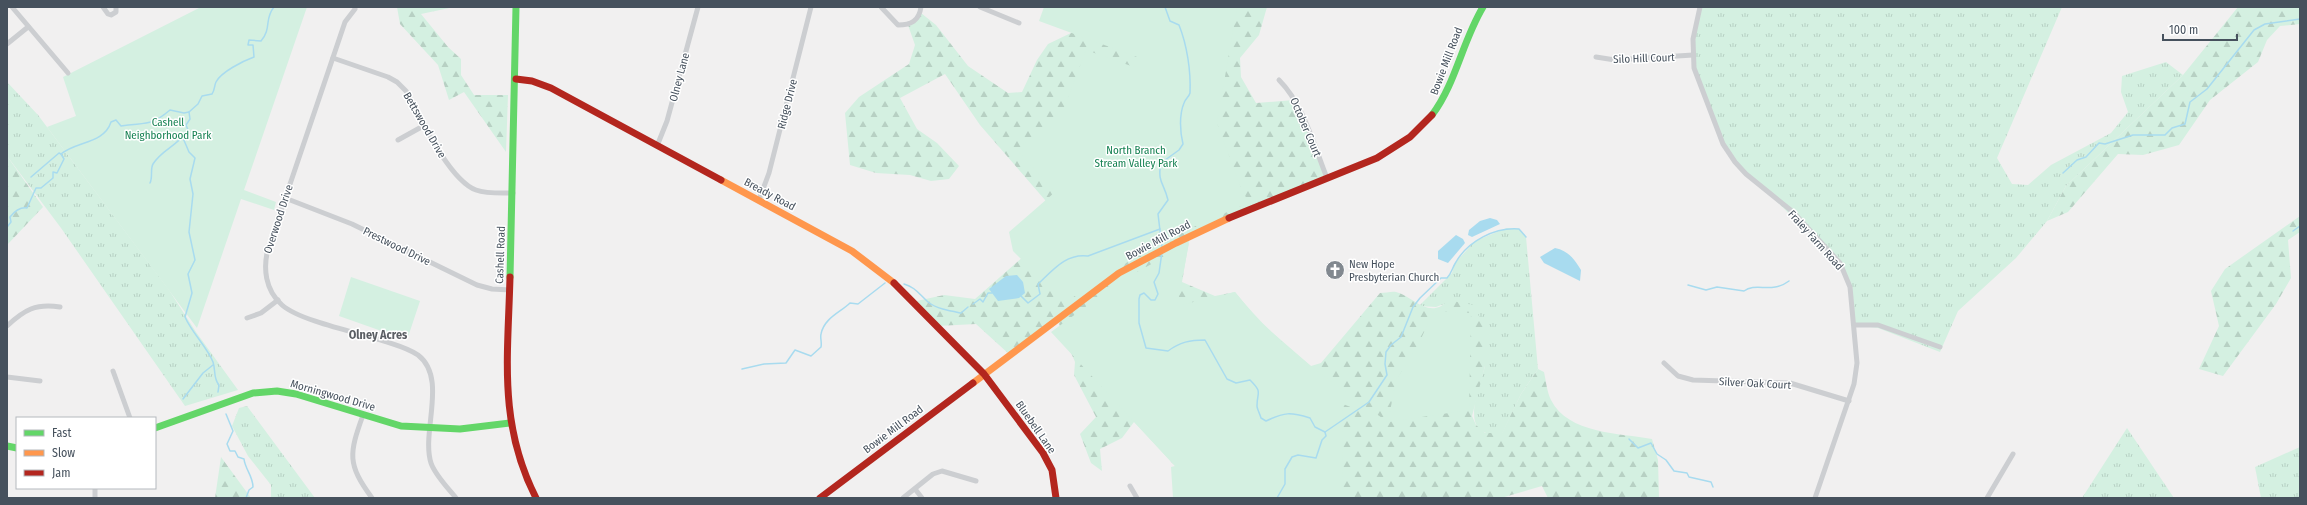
<svg xmlns="http://www.w3.org/2000/svg" width="2307" height="505" viewBox="0 0 2307 505" font-family="'Fira Sans Condensed',sans-serif">
  <defs>
    <pattern id="grass-tufts" width="24" height="20" patternUnits="userSpaceOnUse"><rect width="24" height="20" fill="#d4f0e1"/><path d="M3 7l-1-3M5 7V3M7 7l1-3M15 17l-1-3M17 17v-4M19 17l1-3" fill="none" stroke="#b7d0c3"/></pattern>
    <pattern id="forest-firs" width="22" height="20" patternUnits="userSpaceOnUse"><rect width="22" height="20" fill="#d4f0e1"/><path d="M5 1l3.5 6h-7zM16 11l3.5 6h-7z" fill="#b7d0c3"/></pattern>
  </defs>
  <rect width="100%" height="100%" fill="#f1f0f0"/>
  <g fill="url(#grass-tufts)">
    <polygon points="1701,7 2062,7 1997,158 2012,184 2028,185 2051,165 2111,133 2128,112 2121,92 2122,76 2166,62 2183,75 2066,186 2047,221 2016,258 1958,311 1940,352 1878,328 1855,325 1850,287 1840,263 1771,196 1746,174 1723,144 1694,68 1694,45"/>
    <polygon points="7,82 38,115 169,290 196,332 238,390 185,406 61,228 7,156"/>
    <path d="M1507,228L1519,229L1526,237L1538,369L1521,394L1502,434C1497,433 1491,434 1486,433C1462,426 1481,383 1485,366L1444,304L1436,307L1419,306L1452,273L1455,263L1475,241Z"/>
    <polygon points="247,406 315,498 271,498 271,485 248,456 232,426 239,408"/>
    <polygon points="2127,428 2174,498 2082,498"/>
    <polygon points="2300,447 2300,498 2261,498 2255,467"/>
  </g>
  <g fill="url(#forest-firs)">
    <polygon points="397,7 454,7 421,14 448,47 461,59 461,75 474,95 508,95 506,152 464,92 449,100 438,65 400,24"/>
    <path d="M1078,7H1267L1259,35L1240,58L1241,77L1256,103L1294,100L1327,178L1190,235L1182,282L1215,296L1235,292L1258,320L1311,366L1321,363L1380,293C1385,293 1392,291 1396,292C1413,296 1430,321 1448,300L1473,305L1482,322L1487,342L1485,366L1472,416L1476,425L1485,433H1502L1521,394L1538,369L1544,372C1546,381 1547,392 1551,400C1568,434 1620,433 1652,439L1658,460L1659,498H1548L1542,486L1501,498H1214L1175,466L1134,422L1122,438L1100,449L1102,471L1091,463L1080,434L1096,417L1074,375L1075,362L1057,319L1010,355L976,324L937,326L912,302L944,295L975,299L1048,235L1054,218L1045,200L980,125L945,74L900,98L917,129L937,143L959,166L949,179L931,181L910,175L876,173L850,165L845,113L859,97L909,64L915,45L908,25L921,13L936,25L968,66L1008,93L1022,92L1037,60L1048,44L1073,32Z"/>
    <polygon points="2238,7 2300,7 2300,24 2280,26 2267,40 2258,62 2210,100 2179,145 2143,155 2118,154 2068,212 2047,221 2066,186 2183,75"/>
    <polygon points="7,156 43,207 7,245"/>
    <polygon points="2300,216 2300,232 2288,240 2291,278 2276,304 2223,376 2199,369 2219,326 2211,291 2225,269"/>
    <polygon points="221,457 251,498 215,498"/>
  </g>
  <g fill="#d4f0e1">
    <polygon points="201,7 307,7 244,190 276,202 274,210 241,199 197,328 47,127 76,116 63,77"/>
    <path d="M1044,7H1237L1217,123L1241,188L1249,203C1179,231 1127,259 1065,303L1013,251L1009,232L1055,192L1017,150L1064,108L1086,50L1134,67L1137,57L1039,21Z"/>
    <path d="M1189,243L1177,306L1235,292C1279,347 1331,382 1388,422L1396,380L1418,345L1434,311L1471,313L1469,410L1388,422L1343,404L1342,498H1173L1171,467L1175,466L1051,332L1121,281Z"/>
    <polygon points="351,277 420,301 407,340 339,316"/>
  </g>
  <g fill="#a8dbef">
    <polygon points="1490,218 1497,220 1500,224 1472,237 1468,235 1469,230 1480,221"/>
    <polygon points="1456,235 1463,239 1465,243 1448,263 1438,259 1438,251"/>
    <path d="M1555,248C1569,251 1574,259 1581,270L1580,281L1544,263L1540,257Z"/>
    <polygon points="1017,275 1023,282 1025,293 1019,298 998,301 989,289 1006,276"/>
  </g>
  <g fill="none" stroke-linecap="round" stroke-linejoin="round">
    <g stroke="#a8dbef" stroke-width="1.5">
      <polyline points="2063,173 2077,160 2086,157 2099,143 2105,144 2133,135 2165,135 2172,128 2185,124 2190,102 2207,89 2254,30 2265,24 2300,19"/>
      <polyline points="31,177 59,153 61,154"/>
      <path d="M150,183C153,177 150,169 153,164C161,151 174,147 183,136"/>
      <path d="M7,227L11,222L10,217C14,212 20,207 27,208L36,188H41L53,178V172L57,173L64,159L61,154C76,141 104,144 111,122L116,120L121,126C146,122 150,127 170,110L184,113L189,112"/>
      <polyline points="2293,231 2300,226"/>
      <path d="M1162,247L1158,214L1168,200C1164,183 1157,182 1161,163L1179,150L1183,144C1180,132 1179,115 1184,103C1185,99 1189,97 1190,93C1191,71 1187,45 1179,25L1170,21L1165,7"/>
      <path d="M1162,252L1159,273L1154,282L1158,294L1155,300H1151L1144,293L1140,295L1139,299V323L1146,348L1168,351C1180,342 1190,340 1205,340L1227,379L1236,383L1250,380C1263,393 1257,391 1257,406C1257,409 1260,414 1261,418L1266,421C1285,412 1290,412 1310,418L1315,427L1325,432L1326,436L1322,440L1316,458L1298,455L1292,457L1285,469V484L1277,498"/>
      <path d="M904,284C915,287 919,294 928,302C937,309 950,311 961,313L968,307"/>
      <path d="M1688,285L1706,290L1717,287L1744,291C1756,282 1772,294 1789,281"/>
      <path d="M1021,296L1028,303L1040,294L1038,284C1053,270 1066,253 1088,256L1160,229"/>
      <polyline points="973,304 980,299 983,302 988,293 992,293"/>
      <path d="M742,369L764,364L786,363L795,350L811,356L821,347C822,342 820,338 821,334C824,318 841,312 850,303L858,304L885,283"/>
      <path d="M218,392L219,385C213,378 216,371 213,362C207,347 192,333 185,317L192,293L188,274L195,260L189,232L193,194L190,179L195,158L189,152L183,138L188,130L186,125L190,119L189,112L198,104L202,96L212,94C215,90 214,86 216,82C221,72 243,61 254,57L253,45H248L249,40L261,41C272,28 264,19 274,7"/>
      <polyline points="183,399 203,373 213,365"/>
      <path d="M226,414L233,431L227,444L230,451H235L238,457L244,459C245,469 253,476 253,487L249,490L246,498"/>
      <path d="M1325,432L1369,402L1387,375L1385,364L1386,352L1391,345L1401,337L1413,307L1420,298L1441,278H1447C1452,273 1452,268 1456,262C1468,241 1495,227 1519,229L1526,237"/>
      <polyline points="1629,439 1638,448 1651,443 1657,454 1666,460 1674,471 1687,473 1689,477 1711,482 1713,487"/>
    </g>
    <g stroke="#ccced1" stroke-width="5">
      <polyline points="12,7 68,73"/>
      <polyline points="103,7 108,14 111,15 116,12 116,7"/>
      <path d="M881,7L898,25C911,25 919,21 921,7"/>
      <polyline points="980,7 1019,23"/>
      <polyline points="1700,7 1693,39 1694,68 1723,144 1735,162 1746,174 1793,212 1840,263 1850,287 1857,363 1854,384 1815,498"/>
      <path d="M355,9L345,22L268,249C263,268 265,290 282,305C300,321 359,333 384,341C396,345 408,348 418,355C448,378 421,432 431,463C435,475 448,488 456,498"/>
      <polyline points="7,44 28,27"/>
      <polyline points="1596,57 1615,60 1693,55"/>
      <path d="M333,58L388,77L397,82L406,91C420,117 449,180 476,190C487,194 501,193 513,193"/>
      <path d="M1279,80C1304,105 1314,146 1327,178"/>
      <polyline points="398,140 425,125"/>
      <polyline points="657,146 667,121 698,7"/>
      <polyline points="285,198 352,224 477,285 492,289 510,290"/>
      <polyline points="759,200 769,173 811,7"/>
      <polyline points="247,318 261,313 278,300"/>
      <polyline points="1855,325 1878,325 1940,347"/>
      <path d="M7,326C24,310 36,303 60,307"/>
      <polyline points="1664,363 1678,376 1693,380 1790,383 1849,401"/>
      <polyline points="113,371 130,418"/>
      <polyline points="7,377 40,381"/>
      <path d="M363,415C349,454 347,464 372,498"/>
      <polyline points="1130,486 1137,498"/>
      <polyline points="95,488 95,498"/>
      <polyline points="915,489 922,498"/>
      <polyline points="903,498 933,474 942,471 976,481"/>
      <polyline points="1987,498 2013,454"/>
    </g>
    <g stroke="#63d668" stroke-width="7">
      <path d="M1432,115C1456,83 1462,42 1483,7"/>
      <polyline points="510,277 516,7"/>
      <polyline points="155,428 253,393 277,391 296,394 401,426 460,429 510,423"/>
      <polyline points="7,446 17,448"/>
    </g>
    <g stroke="#ff974d" stroke-width="7">
      <polyline points="721,180 852,251 894,283"/>
      <polyline points="973,383 1119,273 1176,243 1229,218"/>
    </g>
    <g stroke="#b3261e" stroke-width="7">
      <polyline points="516,79 532,81 551,88 721,180"/>
      <polyline points="1229,218 1377,158 1410,137 1432,115"/>
      <path d="M510,277C508,357 498,423 536,498"/>
      <polyline points="894,283 984,374 1043,453 1052,470 1056,498"/>
      <polyline points="820,498 973,383"/>
    </g>
  </g>
  <defs>
    <symbol id="church-disc" viewBox="-11 -11 22 22"><circle r="9.5" fill="#828990" stroke="#fff"/><path d="M-1.2-6h2.4v3.5h3.3v2.4h-3.3V6h-2.4V-.1h-3.3v-2.4h3.3Z" fill="#fff"/></symbol>
  </defs>
  <g fill-rule="evenodd">
    <use href="#church-disc" x="1324" y="259" width="22" height="22"/>
  </g>
  <g text-anchor="middle" stroke-width="3" stroke-linejoin="round" paint-order="stroke">
    <g font-size="11" fill="#46515d" stroke="#fff">
      <text transform="translate(1644 58) rotate(-2)" y="4">Silo Hill Court</text>
      <text transform="translate(1446 61) rotate(-69)" y="4">Bowie Mill Road</text>
      <text transform="translate(679 77) rotate(-75)" y="4">Olney Lane</text>
      <text transform="translate(787 104) rotate(-76)" y="4">Ridge Drive</text>
      <text transform="translate(425 125) rotate(60)" y="4">Bettswood Drive</text>
      <text transform="translate(1306 127) rotate(67)" y="4">October Court</text>
      <text transform="translate(770 194) rotate(28)" y="4">Bready Road</text>
      <text transform="translate(278 219) rotate(-72)" y="4">Overwood Drive</text>
      <text transform="translate(1158 240) rotate(-28)" y="4">Bowie Mill Road</text>
      <text transform="translate(1816 240) rotate(48)" y="4">Fraley Farm Road</text>
      <text transform="translate(397 246) rotate(26)" y="4">Prestwood Drive</text>
      <text transform="translate(500 255) rotate(-88)" y="4">Cashell Road</text>
      <text transform="translate(1755 383) rotate(3)" y="4">Silver Oak Court</text>
      <text transform="translate(333 395) rotate(16)" y="4">Morningwood Drive</text>
      <text transform="translate(1036 427) rotate(55)" y="4">Bluebell Lane</text>
      <text transform="translate(893 429) rotate(-37)" y="4">Bowie Mill Road</text>
    </g>
    <g font-size="11" fill="#158152" stroke="#fff">
      <text x="168" y="126">Cashell<tspan x="168" dy="13">Neighborhood Park</tspan></text>
      <text x="1136" y="154">North Branch<tspan x="1136" dy="13">Stream Valley Park</tspan></text>
    </g>
    <g font-size="11" fill="#46515d" stroke="#fff" text-anchor="start">
      <text x="1349" y="268">New Hope<tspan x="1349" dy="13">Presbyterian Church</tspan></text>
    </g>
    <g font-size="12" font-weight="bold" fill="#5b5f64" stroke="#fff">
      <text x="378" y="339">Olney Acres</text>
    </g>
  </g>
  <rect width="2307" height="505" fill="none" stroke="#46515d" stroke-width="16"/>
  <rect x="16" y="417" width="140" height="72" fill="#ffffff" stroke="#b5b9be"/>
  <rect x="24" y="430" width="20" height="6" fill="#63d668" stroke="#b5b9be"/>
  <text x="52" y="437" font-size="12" fill="#46515d">Fast</text>
  <rect x="24" y="450" width="20" height="6" fill="#ff974d" stroke="#b5b9be"/>
  <text x="52" y="457" font-size="12" fill="#46515d">Slow</text>
  <rect x="24" y="470" width="20" height="6" fill="#b3261e" stroke="#b5b9be"/>
  <text x="52" y="477" font-size="12" fill="#46515d">Jam</text>
  <path d="M2163 34v6h74v-6" fill="none" stroke="#46515d" stroke-width="2"/>
  <text x="2169" y="34" font-size="12" fill="#46515d" stroke="#ffffff" stroke-width="3" paint-order="stroke">100 m</text>
</svg>
